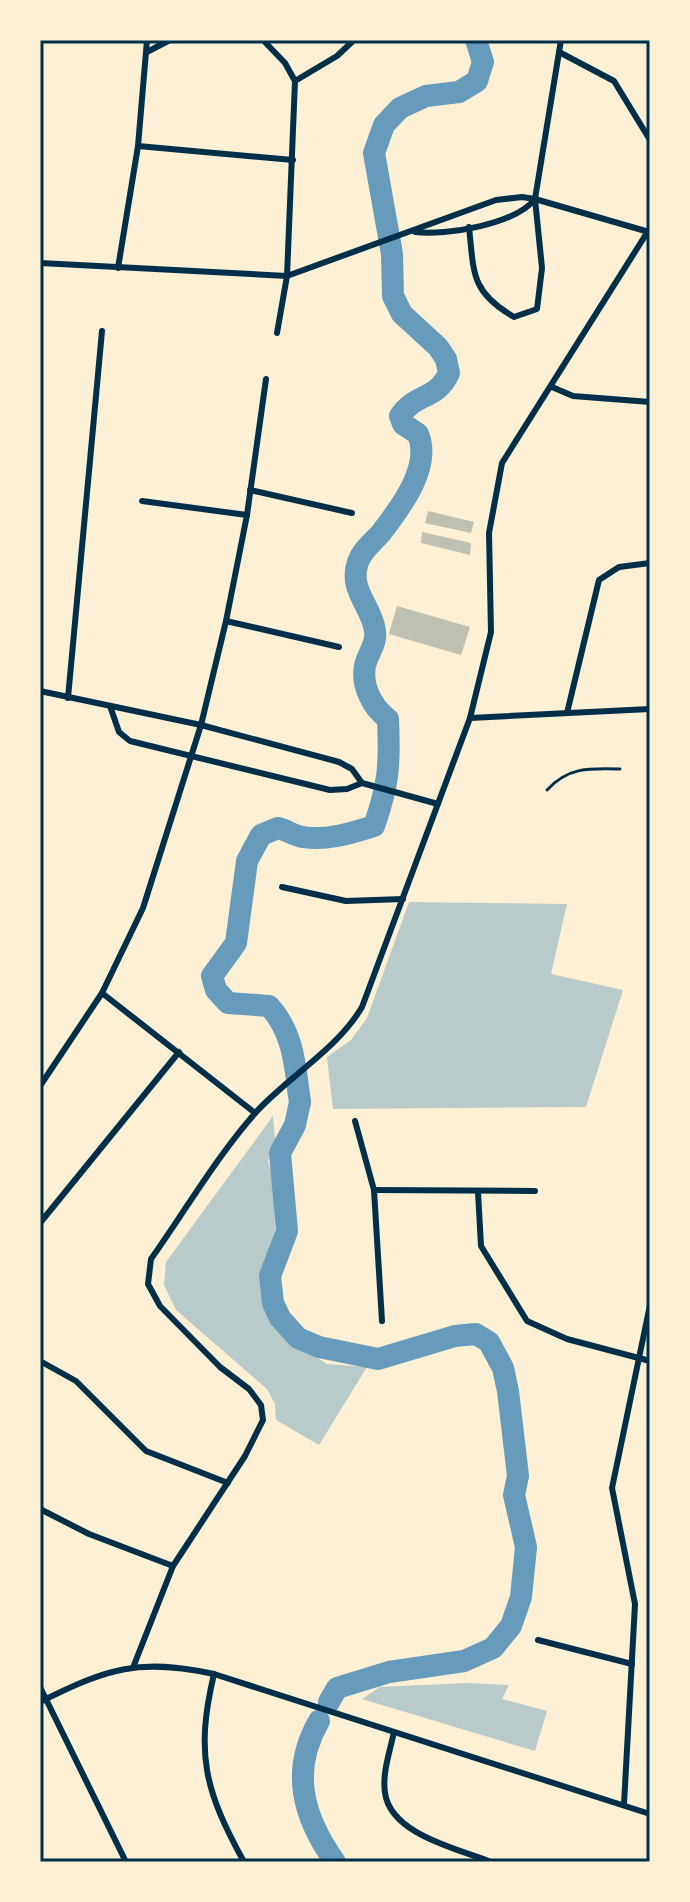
<svg xmlns="http://www.w3.org/2000/svg" width="690" height="1902" viewBox="0 0 690 1902" font-family="Quicksand,sans-serif">
  <rect width="100%" height="100%" fill="#fdf0d5"/>
  <g fill="#b9caca">
    <polygon points="409,902 567,904 551,974 623,990 586,1107 333,1109 327,1057 351,1040 367,1018"/>
    <polygon points="273,1116 275,1140 268,1161 273,1177 275,1229 260,1282 268,1311 297,1345 327,1364 367,1367 319,1445 276,1420 275,1404 267,1389 176,1310 164,1285 166,1262"/>
    <polygon points="467,1683 509,1685 502,1699 547,1711 535,1751 362,1699 380,1687"/>
  </g>
  <g fill="none" stroke-linecap="round" stroke-linejoin="round">
    <g stroke="#669bbc" stroke-width="22">
      <path d="M298,1089L300,1102C295,1067 294,1033 269,1006L228,1003L216,990L212,976L236,943L247,861L261,835L278,828C287,830 294,836 303,837C327,841 351,833 374,826C389,784 390,763 388,719C373,708 361,686 365,666C367,654 377,645 375,631C372,606 348,590 358,562C362,550 373,542 381,533C400,508 432,467 418,434L403,424L400,416C415,393 437,400 449,373L446,359L438,347L402,314L393,296L392,254L374,153L384,125L400,108L426,96L459,92L477,81L483,62L476,40"/>
      <polyline points="300,1102 295,1125 280,1153 287,1231 270,1276 273,1303 280,1318 298,1338 319,1347 378,1359 455,1336 476,1334 489,1342 503,1368 508,1391 518,1476 514,1495 526,1547 521,1597 511,1626 493,1648 464,1661 389,1672 337,1688 329,1702"/>
      <path d="M319,1721C290,1771 303,1817 335,1862"/>
    </g>
  </g>
  <g fill="#bec0b2">
    <polygon points="428,511 474,522 471,533 425,523"/>
    <polygon points="422,532 471,543 470,555 421,543"/>
    <polygon points="397,606 470,627 461,655 389,634"/>
  </g>
  <g fill="none" stroke-linecap="round" stroke-linejoin="round">
    <path stroke="#003049" stroke-width="3" d="M547,790C568,767 589,768 620,769"/>
    <g stroke="#003049" stroke-width="6">
      <polyline points="263,40 285,63 295,81"/>
      <polyline points="147,52 170,40"/>
      <polyline points="559,52 614,81 650,140"/>
      <polyline points="295,81 337,56 354,40"/>
      <polyline points="138,146 293,160"/>
      <path d="M469,227C474,274 471,292 514,317L537,309L542,268L535,199L561,40"/>
      <path d="M415,232C446,236 516,224 535,199"/>
      <polyline points="40,263 287,276 496,200 522,197 535,199 649,232"/>
      <polyline points="118,268 138,146 147,40"/>
      <polyline points="277,333 287,276 295,81"/>
      <polyline points="552,387 573,396 650,402"/>
      <polyline points="250,490 352,513"/>
      <polyline points="142,501 247,515"/>
      <polyline points="226,621 339,647"/>
      <polyline points="40,691 201,725 339,762 352,769 362,783"/>
      <polyline points="68,698 102,331"/>
      <polyline points="110,706 119,732 130,741 330,790 347,789 362,783 438,804"/>
      <polyline points="567,713 599,580 619,567 650,563"/>
      <polyline points="470,718 650,709"/>
      <polyline points="282,887 346,901 403,899"/>
      <polyline points="102,993 255,1113"/>
      <polyline points="40,1086 102,993 143,908 201,725 226,621 247,515 266,379"/>
      <polyline points="355,1121 374,1190 382,1321"/>
      <polyline points="374,1190 535,1191"/>
      <polyline points="478,1192 481,1246 527,1321 567,1339 650,1361"/>
      <polyline points="40,1223 179,1052"/>
      <polyline points="40,1361 76,1381 146,1451 228,1483"/>
      <polyline points="40,1509 89,1534 173,1566"/>
      <polyline points="538,1640 632,1664"/>
      <path d="M134,1665L173,1566L245,1456L263,1420L261,1405L249,1389L220,1367L160,1306L148,1284L151,1259C185,1211 219,1153 258,1110C291,1075 338,1048 362,1007L470,718L491,632L489,533L502,463L650,228"/>
      <path d="M214,1674C195,1754 205,1791 244,1862"/>
      <polyline points="40,1687 126,1862"/>
      <path d="M40,1702C108,1668 139,1658 214,1674L650,1814"/>
      <path d="M394,1732C390,1751 382,1773 385,1793C391,1835 459,1849 491,1862"/>
      <polyline points="624,1804 635,1604 612,1488 650,1305"/>
    </g>
  </g>
  <rect width="690" height="1902" fill="none" stroke="#fdf0d5" stroke-width="84"/>
  <rect x="42" y="42" width="606" height="1818" fill="none" stroke="#003049" stroke-width="3"/>
</svg>
